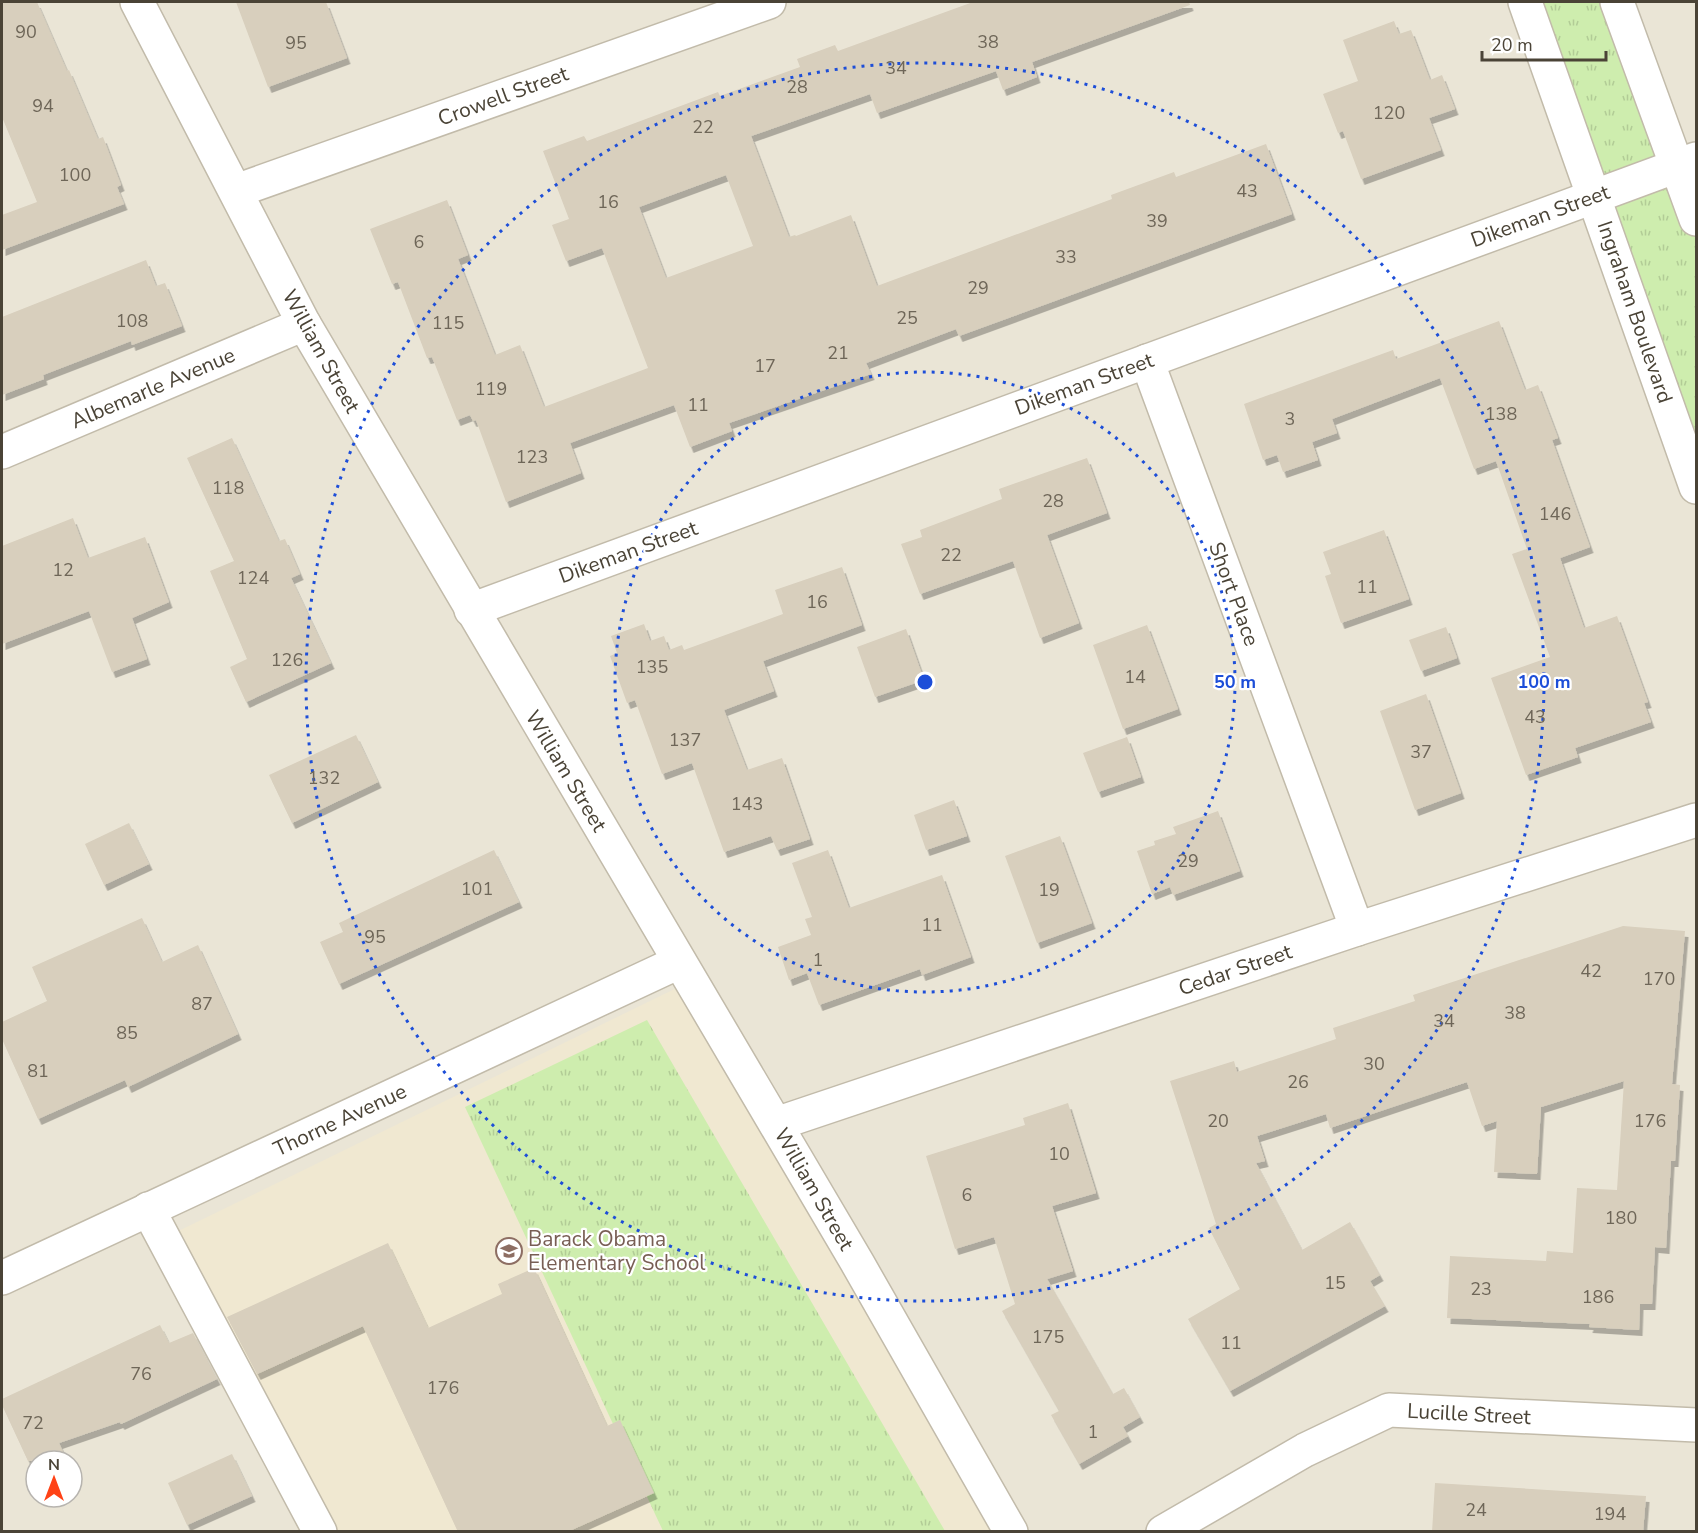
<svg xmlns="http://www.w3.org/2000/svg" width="1698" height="1533" viewBox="0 0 1698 1533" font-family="'Nunito Sans',sans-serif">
  <defs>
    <pattern id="grass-tufts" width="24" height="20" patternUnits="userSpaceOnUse" patternTransform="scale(1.5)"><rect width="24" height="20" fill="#ceedae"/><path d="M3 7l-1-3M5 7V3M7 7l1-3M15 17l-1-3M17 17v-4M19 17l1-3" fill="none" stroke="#b2cc96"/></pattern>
    <filter id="shadow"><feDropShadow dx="3.5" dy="6" stdDeviation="0" flood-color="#0004"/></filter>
  </defs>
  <rect width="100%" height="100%" fill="#f6f2e9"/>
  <path fill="#eae5d6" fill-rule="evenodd" d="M2,2H1696V1531H1011L162,1239L299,1531L2,1532ZM36,1461H72V1497H36Z"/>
  <polygon fill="#f0e8d1" points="691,981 1011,1531 299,1531 162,1239"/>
  <g fill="url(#grass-tufts)">
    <polygon points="1525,2 1617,2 1696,219 1696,487"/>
    <polygon points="647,1020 945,1531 663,1531 465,1107"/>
  </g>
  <g fill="#d8cfbd" fill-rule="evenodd" filter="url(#shadow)">
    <polygon points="2,2 37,2 67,71 69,70 98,139 103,137 121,185 117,187 124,204 2,250 2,215 37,202 2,117"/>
    <polygon points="236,2 326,2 347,58 268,87"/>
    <path d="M973,2H1189L1190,5L1032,62L1037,77L1003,90L996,71L877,113L870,94L751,136L789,237L795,235L796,236L851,215L877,286L1112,199L1111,195L1174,172L1176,177L1266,144L1292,214L959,336L956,329L866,363L871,374L729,423L732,431L690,447L674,405L570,443L581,473L506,502L476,420L473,421L470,415L457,420L432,357L427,358L398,282L392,284L370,229L447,200L468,255L458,259L495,355L520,345L544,407L648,368L602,248L566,261L552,225L569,219L543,151L584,136L587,141L718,92L720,96L800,67L797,59L835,45L838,51ZM726,175L753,246L666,278L639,207Z"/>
    <polygon points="1394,21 1399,34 1411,30 1430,80 1442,75 1455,109 1429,118 1441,150 1361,179 1343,131 1338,133 1323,94 1358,81 1343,40"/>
    <polygon points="146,260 156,286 165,283 182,326 132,345 131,341 43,375 44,379 2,395 2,317"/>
    <polygon points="1499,321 1525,390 1538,385 1558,438 1552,440 1590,547 1560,558 1584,628 1617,616 1648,702 1644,703 1651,722 1575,748 1578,757 1526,775 1491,678 1550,657 1512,554 1527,549 1496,461 1474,469 1440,378 1332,419 1337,433 1312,442 1318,460 1283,472 1277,455 1263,460 1244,404 1393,350 1396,359"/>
    <polygon points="232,438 279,541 285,539 300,574 291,578 331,663 246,702 230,667 247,659 210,571 234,561 187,458"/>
    <polygon points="1087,458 1107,513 1047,535 1079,623 1040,638 1013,561 920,594 901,544 922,537 920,530 1002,499 999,489"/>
    <polygon points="73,518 88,558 145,537 169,602 132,618 147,659 112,672 89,611 2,644 2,546"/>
    <polygon points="1384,530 1409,599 1341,623 1325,576 1331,574 1323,552"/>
    <polygon points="842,567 862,625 763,661 774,691 724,710 747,770 782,758 810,839 777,850 771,836 724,852 692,763 662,774 635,700 627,703 610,656 617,653 611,636 644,624 650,641 664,636 669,650 682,645 684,650 783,614 775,590"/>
    <polygon points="1147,625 1178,709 1123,729 1093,645"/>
    <polygon points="1446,627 1457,658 1421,671 1409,640"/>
    <polygon points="906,629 924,680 875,697 857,647"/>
    <polygon points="1426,694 1461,793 1415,810 1380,711"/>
    <polygon points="356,735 378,782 292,823 269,775"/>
    <polygon points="1127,737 1141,777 1098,792 1083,753"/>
    <polygon points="954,800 967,836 926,850 914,815"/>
    <polygon points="1218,811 1240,871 1173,895 1170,887 1152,894 1137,851 1155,845 1154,841 1176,834 1173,827"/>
    <polygon points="129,823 149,864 104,885 85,844"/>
    <polygon points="1060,836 1092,923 1037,943 1005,856"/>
    <polygon points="494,850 519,902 339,984 320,942 343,932 339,923"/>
    <polygon points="828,850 849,908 942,875 971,957 922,975 920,969 819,1005 807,973 789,980 778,947 811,935 805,919 812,917 792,863"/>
    <polygon points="142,918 162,962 198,945 238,1034 128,1087 125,1080 38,1119 2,1039 2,1022 47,1001 32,967"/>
    <polygon points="1623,926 1685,931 1672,1084 1680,1085 1675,1161 1671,1161 1666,1248 1655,1247 1652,1304 1640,1304 1639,1330 1589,1327 1590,1324 1447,1318 1450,1256 1546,1261 1547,1251 1573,1253 1577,1188 1617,1190 1624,1081 1541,1107 1537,1174 1494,1172 1497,1121 1482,1126 1467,1082 1330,1128 1326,1114 1257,1136 1265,1161 1256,1163 1302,1250 1350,1222 1380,1275 1370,1281 1385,1306 1230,1391 1188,1319 1240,1289 1209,1228 1216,1224 1170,1081 1234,1061 1237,1072 1336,1039 1333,1028 1415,1001 1413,995"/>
    <polygon points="1068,1103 1096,1193 1052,1206 1073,1271 1047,1279 1113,1394 1124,1388 1140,1417 1123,1427 1128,1436 1079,1464 1051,1415 1059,1411 1002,1311 1015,1304 994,1237 955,1249 926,1156 1025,1125 1023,1118"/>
    <polygon points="388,1243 428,1328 502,1294 498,1284 534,1268 607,1426 620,1420 654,1493 567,1532 458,1532 363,1326 257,1374 227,1317"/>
    <polygon points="160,1325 169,1343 193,1333 217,1379 121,1424 120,1422 59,1443 67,1461 28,1461 2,1405 2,1399"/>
    <polygon points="232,1454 252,1496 187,1525 168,1483"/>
    <polygon points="1435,1483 1646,1496 1643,1532 1432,1532"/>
  </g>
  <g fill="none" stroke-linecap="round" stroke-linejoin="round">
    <defs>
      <g id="minor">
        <polyline points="137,2 304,324 858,1264 1011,1532"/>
        <polyline points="1525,2 1696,487"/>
        <polyline points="1617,2 1696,219"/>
        <polyline points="236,191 769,2"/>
        <polyline points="1147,361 1357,929"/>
        <polyline points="2,452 304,324"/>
        <polyline points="471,610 1696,159"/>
        <polyline points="776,1124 1357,929 1696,820"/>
        <polyline points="148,1209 320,1532"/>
        <polyline points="2,1278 679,962"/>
        <polyline points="1163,1532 1305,1450 1389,1410 1696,1425"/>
      </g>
    </defs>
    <use href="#minor" stroke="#c2bbaa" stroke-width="36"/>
    <use href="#minor" stroke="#fff" stroke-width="33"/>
  </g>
  <g fill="none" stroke="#1d4ed8" stroke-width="3" stroke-dasharray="3 6">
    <circle cx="925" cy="682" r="310"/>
    <circle cx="925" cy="682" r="619"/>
  </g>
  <defs>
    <symbol id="school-ring" viewBox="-11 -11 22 22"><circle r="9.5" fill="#fff" stroke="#8d6e63" stroke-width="1.5"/><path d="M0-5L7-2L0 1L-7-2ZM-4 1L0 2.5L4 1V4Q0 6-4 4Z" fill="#8d6e63"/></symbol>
  </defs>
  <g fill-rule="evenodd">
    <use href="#school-ring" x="494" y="1236" width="30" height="30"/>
  </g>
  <g text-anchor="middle" stroke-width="4.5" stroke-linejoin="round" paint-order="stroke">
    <g font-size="18" fill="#6e6658">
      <text x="26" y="38">90</text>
      <text x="988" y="48">38</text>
      <text x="296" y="49">95</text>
      <text x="896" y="74">34</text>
      <text x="797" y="93">28</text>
      <text x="43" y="112">94</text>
      <text x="1389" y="119">120</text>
      <text x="703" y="133">22</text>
      <text x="75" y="181">100</text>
      <text x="1247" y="197">43</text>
      <text x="608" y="208">16</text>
      <text x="1157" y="227">39</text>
      <text x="419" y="248">6</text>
      <text x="1066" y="263">33</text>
      <text x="978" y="294">29</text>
      <text x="907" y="324">25</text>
      <text x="132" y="327">108</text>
      <text x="448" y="329">115</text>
      <text x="838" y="359">21</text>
      <text x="765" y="372">17</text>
      <text x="491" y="395">119</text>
      <text x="698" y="411">11</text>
      <text x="1501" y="420">138</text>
      <text x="1290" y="425">3</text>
      <text x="532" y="463">123</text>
      <text x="228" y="494">118</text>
      <text x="1053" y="507">28</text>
      <text x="1555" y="520">146</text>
      <text x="951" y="561">22</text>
      <text x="63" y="576">12</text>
      <text x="253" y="584">124</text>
      <text x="1367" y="593">11</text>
      <text x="817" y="608">16</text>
      <text x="287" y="666">126</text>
      <text x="652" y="673">135</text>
      <text x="1135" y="683">14</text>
      <text x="1535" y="723">43</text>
      <text x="685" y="746">137</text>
      <text x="1421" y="758">37</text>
      <text x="324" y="784">132</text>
      <text x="747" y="810">143</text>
      <text x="1188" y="867">29</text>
      <text x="477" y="895">101</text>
      <text x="1049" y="896">19</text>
      <text x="932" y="931">11</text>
      <text x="375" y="943">95</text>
      <text x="818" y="966">1</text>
      <text x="1591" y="977">42</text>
      <text x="1659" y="985">170</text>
      <text x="202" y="1010">87</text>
      <text x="1515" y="1019">38</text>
      <text x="1444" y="1027">34</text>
      <text x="127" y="1039">85</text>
      <text x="1374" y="1070">30</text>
      <text x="38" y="1077">81</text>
      <text x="1298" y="1088">26</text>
      <text x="1218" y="1127">20</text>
      <text x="1650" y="1127">176</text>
      <text x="1059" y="1160">10</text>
      <text x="967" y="1201">6</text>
      <text x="1621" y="1224">180</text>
      <text x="1335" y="1289">15</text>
      <text x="1481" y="1295">23</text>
      <text x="1598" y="1303">186</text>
      <text x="1048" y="1343">175</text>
      <text x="1231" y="1349">11</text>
      <text x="141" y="1380">76</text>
      <text x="443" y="1394">176</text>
      <text x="33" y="1429">72</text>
      <text x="1093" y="1438">1</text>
      <text x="1476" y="1516">24</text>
      <text x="1610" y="1520">194</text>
    </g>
    <g font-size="21" fill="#4a4336" stroke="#fff">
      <text transform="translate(503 96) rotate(-20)" y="7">Crowell Street</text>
      <text transform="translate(1540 216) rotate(-20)" y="7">Dikeman Street</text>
      <text transform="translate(1635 312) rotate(71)" y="7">Ingraham Boulevard</text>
      <text transform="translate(321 351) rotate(61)" y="7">William Street</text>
      <text transform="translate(1084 384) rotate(-20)" y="7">Dikeman Street</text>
      <text transform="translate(153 388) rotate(-23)" y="7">Albemarle Avenue</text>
      <text transform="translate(628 552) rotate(-20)" y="7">Dikeman Street</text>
      <text transform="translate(1234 594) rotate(70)" y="7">Short Place</text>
      <text transform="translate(566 771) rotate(59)" y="7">William Street</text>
      <text transform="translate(1235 970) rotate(-19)" y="7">Cedar Street</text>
      <text transform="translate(340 1120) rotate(-25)" y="7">Thorne Avenue</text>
      <text transform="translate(814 1189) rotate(60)" y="7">William Street</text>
      <text transform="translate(1469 1414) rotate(3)" y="7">Lucille Street</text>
    </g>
    <g font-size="21" fill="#785e54" stroke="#fff" text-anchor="start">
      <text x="528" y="1246">Barack Obama<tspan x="528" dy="24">Elementary School</tspan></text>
    </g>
  </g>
  <circle cx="925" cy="682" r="9" fill="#1d4ed8" stroke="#fff" stroke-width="3"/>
  <g font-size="18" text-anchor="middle" font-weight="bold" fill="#1d4ed8" stroke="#fff" stroke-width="4.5" stroke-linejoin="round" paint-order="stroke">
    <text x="1235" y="688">50 m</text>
    <text x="1544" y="688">100 m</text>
  </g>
  <rect width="1698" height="1533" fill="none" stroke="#4a4336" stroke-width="6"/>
  <g transform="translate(54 1479)"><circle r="28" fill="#ffffff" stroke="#b7b4af" stroke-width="1.5"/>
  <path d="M0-4.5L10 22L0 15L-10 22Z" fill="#ff4216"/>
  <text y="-9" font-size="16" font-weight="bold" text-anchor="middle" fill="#4a4336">N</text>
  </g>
  <path d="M1482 51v9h124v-9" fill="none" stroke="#4a4336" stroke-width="3"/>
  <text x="1491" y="51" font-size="18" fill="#4a4336" stroke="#ffffff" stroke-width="4.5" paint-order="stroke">20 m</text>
</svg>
